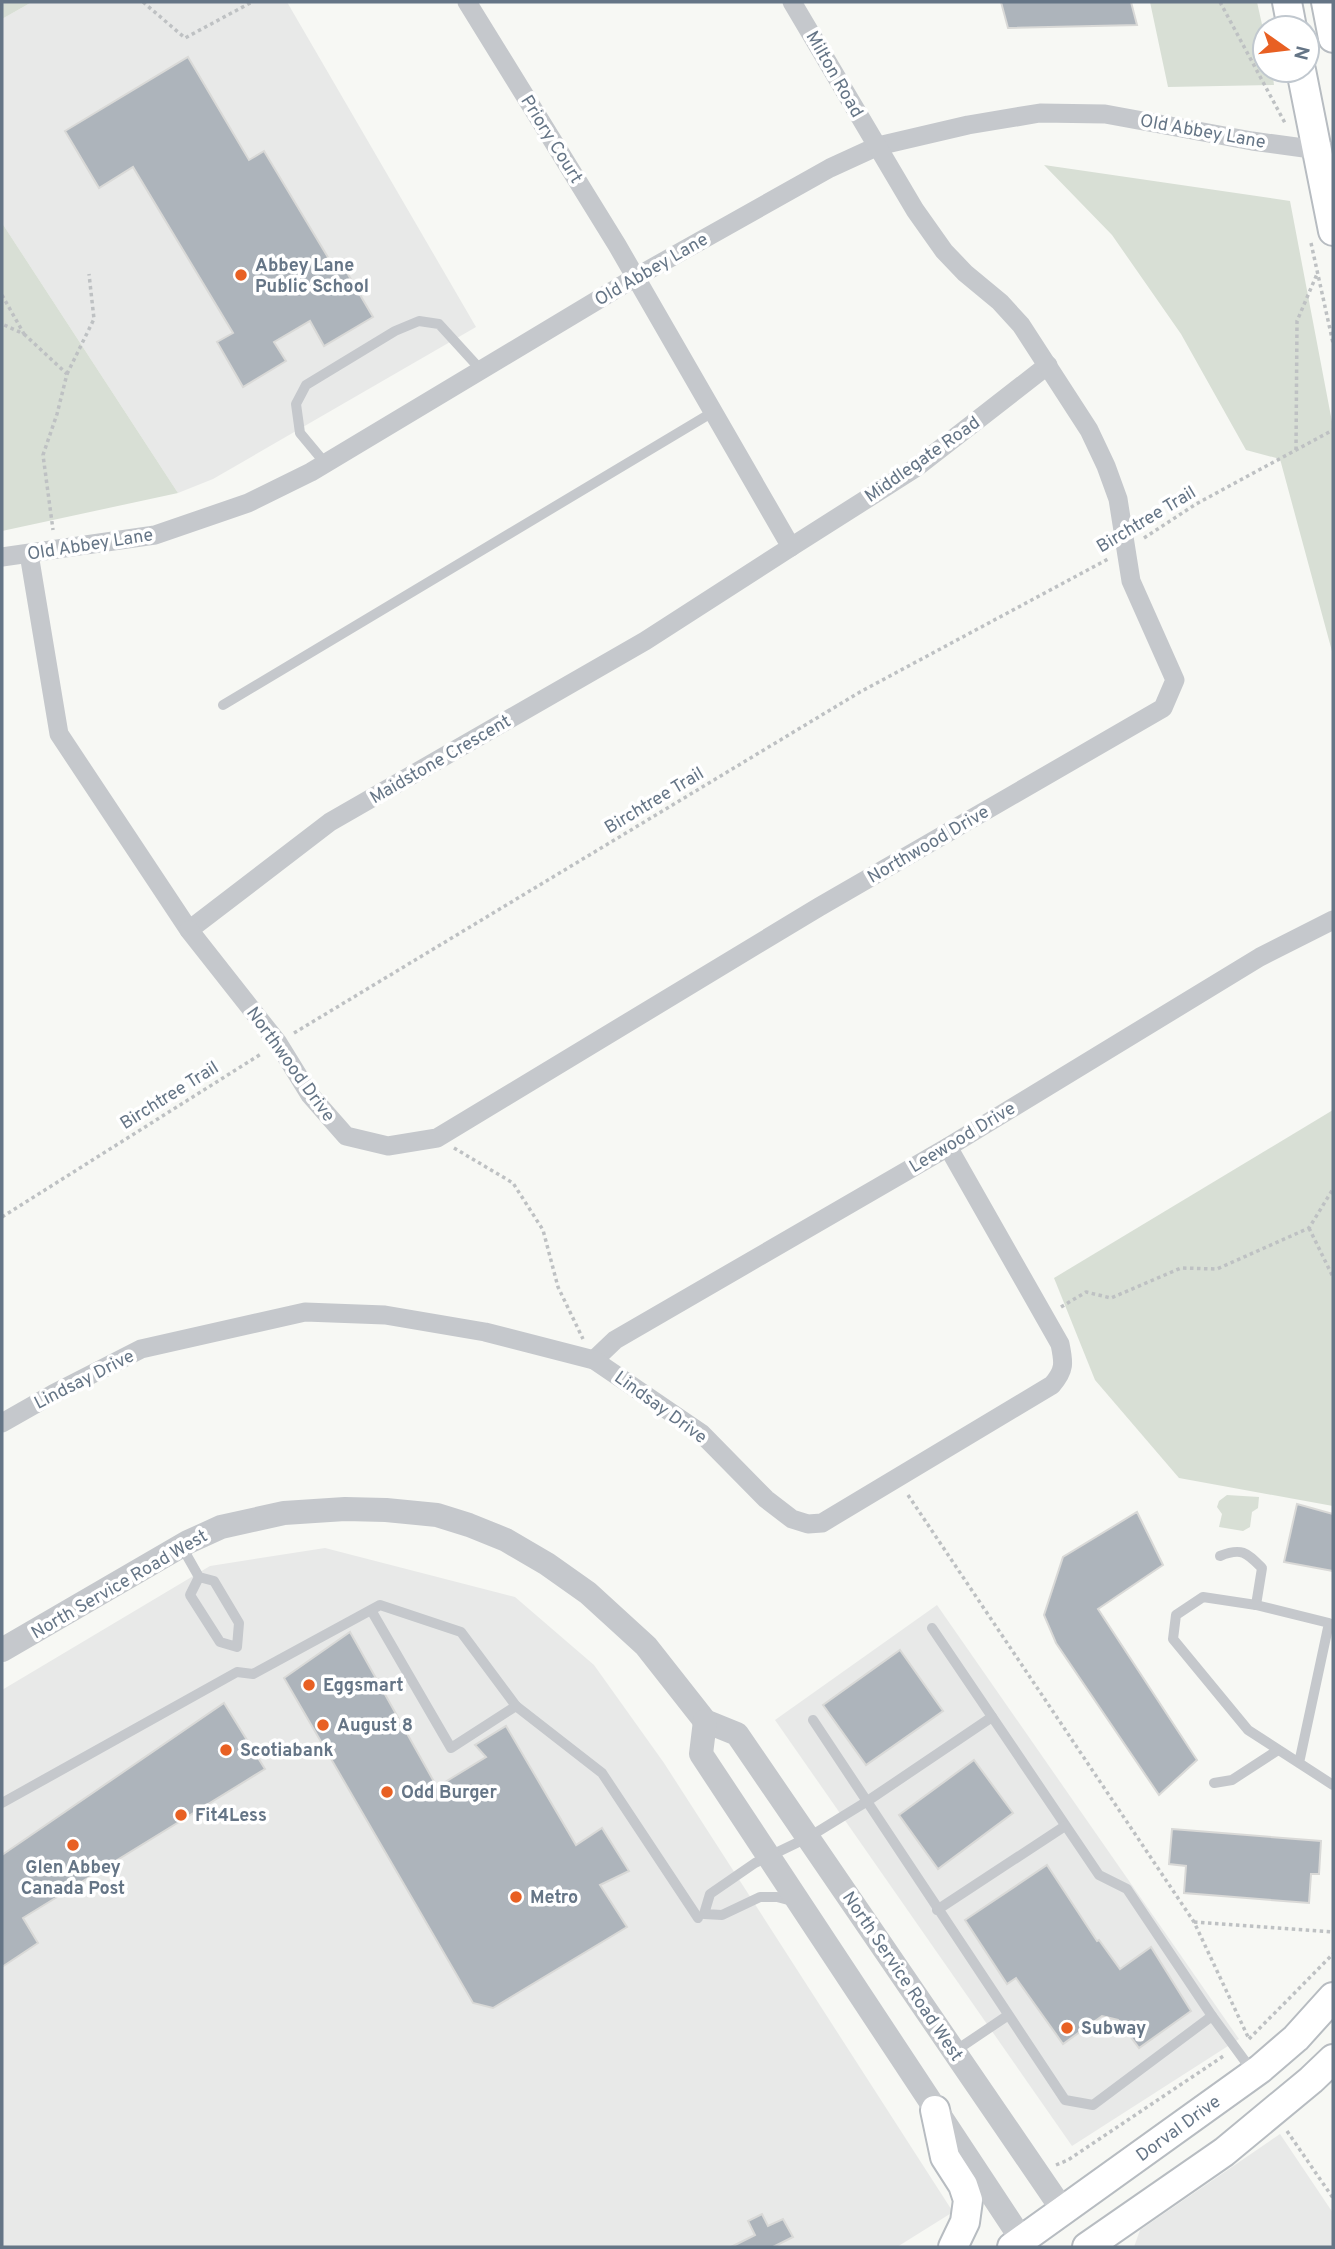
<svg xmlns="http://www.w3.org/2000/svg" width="1335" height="2249" viewBox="0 0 1335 2249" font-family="Overpass,sans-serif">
  <rect width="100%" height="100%" fill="#f7f8f4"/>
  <g fill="#e8e9e8">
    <polygon points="32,2 287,2 476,327 213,479 178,493 2,223 2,19"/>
    <polygon points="325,1548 515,1597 594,1665 664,1763 953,2212 897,2247 2,2247 2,1690 210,1566"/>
    <polygon points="937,1605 1239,2039 1072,2146 775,1720"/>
    <polygon points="1280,2134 1333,2213 1333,2247 1134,2247 1140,2230"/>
  </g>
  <g fill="#d8dfd5">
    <polygon points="2,2 32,2 2,19"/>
    <polygon points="1150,2 1257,2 1265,38 1265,70 1272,70 1274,85 1168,87"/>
    <polygon points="1044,165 1290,201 1333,427 1333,655 1280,459 1246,450 1181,334 1112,235"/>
    <polygon points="2,223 178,493 2,531"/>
    <polygon points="1333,1110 1333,1506 1179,1478 1095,1380 1054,1278"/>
    <polygon points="1227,1495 1259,1497 1258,1508 1252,1512 1250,1527 1243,1531 1219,1527 1222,1514 1217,1507 1219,1501"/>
  </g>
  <g fill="#adb4bb" stroke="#d9d9d7" stroke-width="2">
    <polygon points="1001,2 1131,2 1137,25 1008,28"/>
    <polygon points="188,57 249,160 264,151 332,264 339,259 373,317 324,346 310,321 274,342 286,361 243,387 217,342 233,333 133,167 99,188 65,131"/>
    <polygon points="1297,1504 1333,1514 1333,1571 1284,1562"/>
    <polygon points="1137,1512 1163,1565 1098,1609 1197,1760 1159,1795 1056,1643 1044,1615 1063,1557"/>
    <polygon points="350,1632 437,1787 486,1757 475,1745 506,1726 576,1845 602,1828 629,1871 600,1885 627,1927 493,2008 473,2003 284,1678"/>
    <polygon points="900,1650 943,1711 866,1765 823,1705"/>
    <polygon points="224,1703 265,1769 23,1918 38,1943 2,1967 2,1855"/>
    <polygon points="974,1760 1013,1813 938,1869 899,1815"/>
    <polygon points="1172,1829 1321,1841 1319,1874 1311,1874 1309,1903 1184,1893 1186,1866 1169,1864"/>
    <polygon points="1047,1865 1097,1941 1099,1940 1120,1969 1151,1947 1191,2011 1139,2048 1118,2020 1102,2016 1063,2044 1016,1978 1007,1984 965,1920"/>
    <polygon points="762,2214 768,2226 783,2219 793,2237 773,2247 731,2247 755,2235 748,2221"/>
  </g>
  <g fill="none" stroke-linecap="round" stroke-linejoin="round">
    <defs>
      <g id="secondary">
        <polyline points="1287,2 1292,28"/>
        <polyline points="1326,2 1333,38"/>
        <polyline points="1301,70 1333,231"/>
        <polyline points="935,2110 945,2157 963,2185 968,2200 965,2222 953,2247"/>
        <polyline points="1012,2247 1260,2069 1296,2038 1333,1997"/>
        <polyline points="1087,2247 1224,2152 1311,2080 1333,2059"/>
      </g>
    </defs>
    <use href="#secondary" stroke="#b7bcc1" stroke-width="32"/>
    <g stroke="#bec1c3" stroke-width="3.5" stroke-dasharray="3.5 3.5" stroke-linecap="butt">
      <polyline points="143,2 185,38 252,2"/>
      <polyline points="1220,2 1285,123"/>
      <polyline points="1311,243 1333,343"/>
      <polyline points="2,295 24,334 2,324"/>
      <polyline points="24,334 67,374 57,414 43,455 53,530"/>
      <polyline points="67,374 94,319 89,274"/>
      <polyline points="1296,450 1297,321 1317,274"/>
      <polyline points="1144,538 1196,504 1333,430"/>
      <polyline points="294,1033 860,692 1110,558"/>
      <polyline points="454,1148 513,1183 543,1230 558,1287 583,1339"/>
      <polyline points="2,1217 261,1054"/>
      <polyline points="1309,1228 1333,1277"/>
      <polyline points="1061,1307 1086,1292 1111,1298 1181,1268 1217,1269 1309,1228 1333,1189"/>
      <polyline points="908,1495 1194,1922 1249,2039"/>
      <polyline points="1194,1922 1333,1932"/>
      <polyline points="1249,2039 1333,1954"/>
      <polyline points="1287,2131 1333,2198"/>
      <polyline points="1056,2165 1068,2160 1225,2055"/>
    </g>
    <g stroke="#c5c8cc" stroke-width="10">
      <polyline points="325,463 300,433 296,404 306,385 395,331 419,321 439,324 481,370"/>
      <polyline points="223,705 713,412"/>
      <polyline points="182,1547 199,1577 214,1581 239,1623 237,1647 220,1642 190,1595 199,1577"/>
      <path d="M1220,1556C1242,1547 1247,1553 1262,1568L1256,1605"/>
      <polyline points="932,1628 1099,1875 1127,1889 1212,2016"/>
      <polyline points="516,1706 602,1773 698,1918"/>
      <polyline points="813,1720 1065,2100 1093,2105 1212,2016 1253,2072"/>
      <polyline points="1299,1763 1329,1623 1256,1605 1203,1597 1176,1615 1173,1639 1248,1730 1333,1785"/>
      <polyline points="1214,1783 1232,1780 1278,1750"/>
      <polyline points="2,1803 237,1672 253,1674 380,1605 461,1632 516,1706 451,1748 371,1610"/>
      <polyline points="792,1901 777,1897 760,1897 722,1915 704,1914 710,1894 755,1863 809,1837 866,1802 992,1717"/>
      <polyline points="937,1910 1065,1826"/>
      <polyline points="955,2051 1007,2016"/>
    </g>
    <g stroke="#c5c8cc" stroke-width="19">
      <polyline points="791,547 917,467 1048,365"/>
      <polyline points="29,554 59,734 189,930 330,822 645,641 791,547 617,245 467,2"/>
      <polyline points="2,557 155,535 248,503 311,472 636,277 830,168 878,146 968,125 1040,113 1105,114 1252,141 1333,152"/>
      <polyline points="189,930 278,1043 310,1095 346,1136 388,1146 437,1138 819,907 1163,708 1175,680 1131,581 1118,499 1106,466 1089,430 1021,325 1000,302 965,273 944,251 915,210 792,2"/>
      <polyline points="594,1360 615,1340 948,1147 1260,957 1333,920"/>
      <path d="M2,1423L53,1394L141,1349L305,1312L385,1315L485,1332L594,1360L701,1433L766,1499L792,1519L808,1524L822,1523L1052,1385C1065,1370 1064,1363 1060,1344L948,1147"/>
    </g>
    <g stroke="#c5c8cc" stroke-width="24">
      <polyline points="2,1650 188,1542 221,1527 284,1513 345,1509 386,1510 437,1515 469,1525 506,1540 547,1564 588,1593 646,1646 705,1721 737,1734 1064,2212"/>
      <polyline points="705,1721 701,1754 1022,2240"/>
    </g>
    <use href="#secondary" stroke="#fff" stroke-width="28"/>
  </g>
  <g fill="#e86023" stroke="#fff" stroke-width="2.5">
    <circle cx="241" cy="275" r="7"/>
    <circle cx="309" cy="1685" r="7"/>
    <circle cx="323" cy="1725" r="7"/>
    <circle cx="226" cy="1750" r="7"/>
    <circle cx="387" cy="1792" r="7"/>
    <circle cx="181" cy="1815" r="7"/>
    <circle cx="73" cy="1845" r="7"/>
    <circle cx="516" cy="1897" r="7"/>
    <circle cx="1067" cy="2028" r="7"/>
  </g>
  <g text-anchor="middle" stroke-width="7" stroke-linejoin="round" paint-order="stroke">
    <g font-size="18" fill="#657586" stroke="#fff">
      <text transform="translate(835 74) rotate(60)" y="6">Milton Road</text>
      <text transform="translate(1203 131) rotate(10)" y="6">Old Abbey Lane</text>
      <text transform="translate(552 139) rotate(58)" y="6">Priory Court</text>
      <text transform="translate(651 269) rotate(-30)" y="6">Old Abbey Lane</text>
      <text transform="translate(922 459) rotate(-35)" y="6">Middlegate Road</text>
      <text transform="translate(1146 519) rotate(-31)" y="6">Birchtree Trail</text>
      <text transform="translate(90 544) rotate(-9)" y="6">Old Abbey Lane</text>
      <text transform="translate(440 759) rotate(-30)" y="6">Maidstone Crescent</text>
      <text transform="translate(654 800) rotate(-31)" y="6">Birchtree Trail</text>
      <text transform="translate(928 844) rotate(-30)" y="6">Northwood Drive</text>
      <text transform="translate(291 1064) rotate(54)" y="6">Northwood Drive</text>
      <text transform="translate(169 1095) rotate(-32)" y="6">Birchtree Trail</text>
      <text transform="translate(962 1137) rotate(-31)" y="6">Leewood Drive</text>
      <text transform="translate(84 1379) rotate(-27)" y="6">Lindsay Drive</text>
      <text transform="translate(661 1407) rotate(36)" y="6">Lindsay Drive</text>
      <text transform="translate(119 1584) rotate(-30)" y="6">North Service Road West</text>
      <text transform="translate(903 1976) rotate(56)" y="6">North Service Road West</text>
      <text transform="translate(1178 2128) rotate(-36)" y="6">Dorval Drive</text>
    </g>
    <g font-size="18" font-weight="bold" fill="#657586" stroke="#fff" text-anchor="start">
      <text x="255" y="271">Abbey Lane<tspan x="255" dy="21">Public School</tspan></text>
      <text x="323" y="1691">Eggsmart</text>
      <text x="337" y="1731">August 8</text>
      <text x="240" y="1756">Scotiabank</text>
      <text x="401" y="1798">Odd Burger</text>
      <text x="195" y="1821">Fit4Less</text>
      <text x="73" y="1873" text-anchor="middle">Glen Abbey<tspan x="73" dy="21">Canada Post</tspan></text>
      <text x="530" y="1903">Metro</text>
      <text x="1081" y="2034">Subway</text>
    </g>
  </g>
  <rect width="1335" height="2249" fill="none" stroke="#657586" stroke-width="7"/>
  <g transform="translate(1286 49) rotate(104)"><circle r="33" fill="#ffffff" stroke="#c1c8cf" stroke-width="2"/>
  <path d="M0-5L12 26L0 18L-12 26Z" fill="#e86023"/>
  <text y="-10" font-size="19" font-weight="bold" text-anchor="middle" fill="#657586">N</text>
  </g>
</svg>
